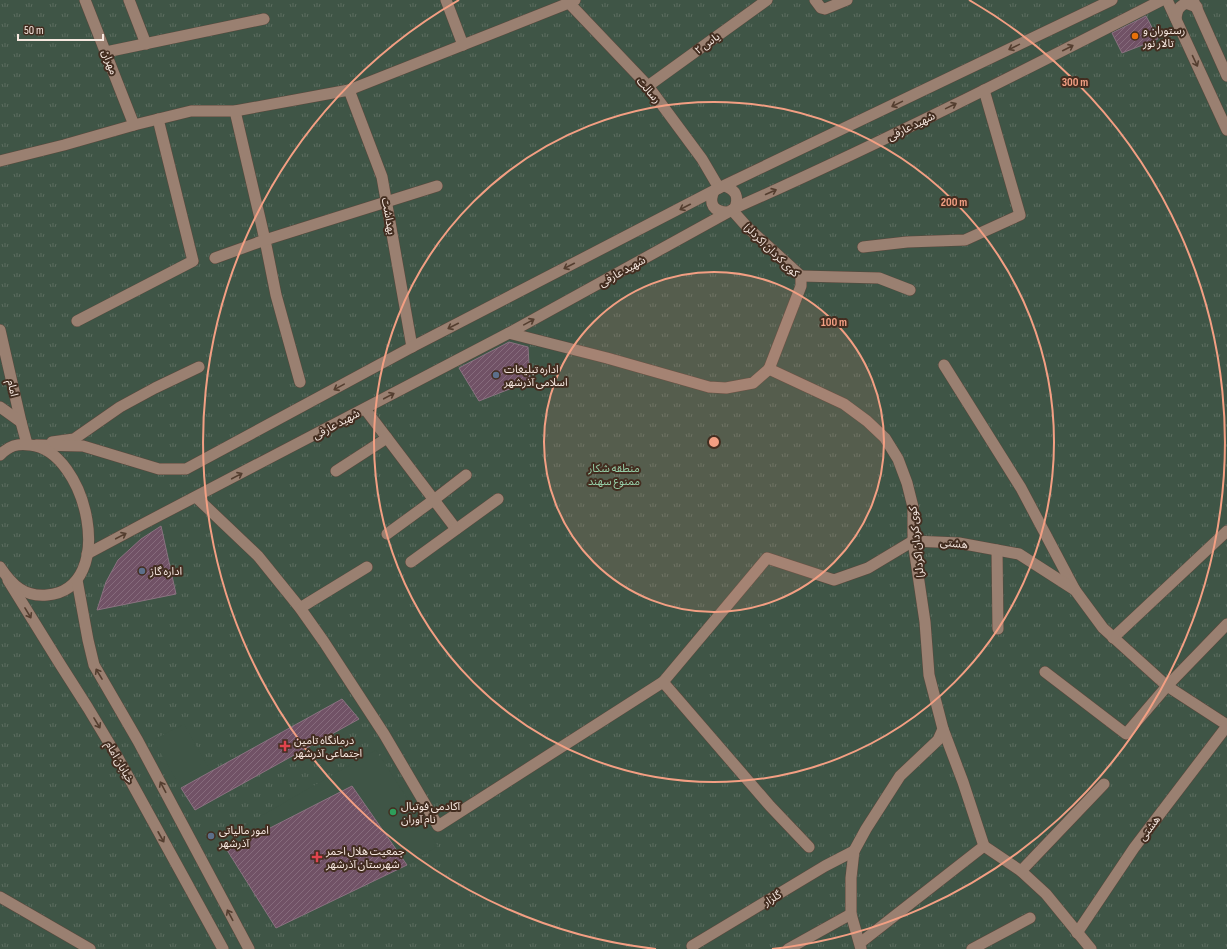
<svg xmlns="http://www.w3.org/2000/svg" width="1227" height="949" viewBox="0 0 1227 949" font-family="'Sofia Sans Condensed','Noto Sans Arabic',sans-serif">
  <defs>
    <pattern id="grass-tufts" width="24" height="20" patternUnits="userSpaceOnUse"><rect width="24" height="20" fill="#3f5546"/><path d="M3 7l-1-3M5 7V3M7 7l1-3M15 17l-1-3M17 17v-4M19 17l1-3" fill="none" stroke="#5c6d60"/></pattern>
    <pattern id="building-hatch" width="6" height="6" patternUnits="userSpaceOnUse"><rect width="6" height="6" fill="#715266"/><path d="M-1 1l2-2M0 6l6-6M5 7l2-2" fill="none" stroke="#866b7c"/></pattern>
  </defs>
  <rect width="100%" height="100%" fill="#432d20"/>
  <rect fill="url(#grass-tufts)" x="0" y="0" width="1227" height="949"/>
  <g fill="#3f5546">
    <polygon points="184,724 211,772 181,788 153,740"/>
    <polygon points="376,750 438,846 407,865 351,786 227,850 221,839"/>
  </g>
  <g fill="url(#building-hatch)" stroke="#8b7281">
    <polygon points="1146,16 1158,39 1122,53 1112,33"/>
    <polygon points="509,342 528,347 530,381 479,401 459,368"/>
    <polygon points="161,526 176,594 97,610 106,582 118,560 141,539"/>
    <polygon points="342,699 359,719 195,810 181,788"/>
    <polygon points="352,786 407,865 276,928 227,850"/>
  </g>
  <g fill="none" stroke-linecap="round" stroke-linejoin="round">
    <defs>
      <g id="minor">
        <polyline points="85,0 134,125"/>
        <polyline points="129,0 146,44"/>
        <polyline points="446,0 463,45"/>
        <polyline points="568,0 569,3 648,86 702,159 719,188"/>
        <polyline points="815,0 821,8 825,9 847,0"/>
        <polyline points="106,52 264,19"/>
        <polyline points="648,86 767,0"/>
        <polyline points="349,90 382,177 412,347"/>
        <polyline points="235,111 265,240 276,295 300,382"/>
        <polyline points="0,161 64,145 134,125 191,111 235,111 349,90 569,3 575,0"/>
        <polyline points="732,210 748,228 801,276 801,286 769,369 844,404 867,421 885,438 898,459 907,483 913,507 913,541 925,622 929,675 943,729 938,740 900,776 866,829 854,851 851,878 851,914 861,949"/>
        <polyline points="863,247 907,242 965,240 1020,215 984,90"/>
        <polyline points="215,258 265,240 437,186"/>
        <polyline points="801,276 879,278 910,290"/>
        <polyline points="77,321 193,261 158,119"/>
        <polyline points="509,333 607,358 709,387 726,388 753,383 769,369"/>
        <polyline points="944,365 1021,488 1075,590"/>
        <polyline points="365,409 456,529"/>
        <polyline points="52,442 74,439 120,407 155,388 199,367"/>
        <polyline points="336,471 387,438"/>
        <polyline points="196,497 258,556 300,608 324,642 384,734 438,826 663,682 767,558 834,580 868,568 913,541 959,543 1019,554 1075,590 1103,628 1167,686 1227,725"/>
        <polyline points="387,534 435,499 466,475"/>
        <polyline points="997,550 998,629"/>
        <polyline points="411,562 498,499"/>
        <polyline points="300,608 367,567"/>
        <polyline points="1113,638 1227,531"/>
        <polyline points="1045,672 1126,734 1167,686 1227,624"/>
        <polyline points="663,682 770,806 809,847"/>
        <polyline points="984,846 1021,871 1046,894 1091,949"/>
        <polyline points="1021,871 1104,784"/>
        <polyline points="0,897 90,949"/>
        <polyline points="1077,933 1134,848 1227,726"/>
        <polyline points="860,943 984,846 963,782 943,729"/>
        <polyline points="692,946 825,866 854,851"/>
        <polyline points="788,949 851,914"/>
        <polyline points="972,949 1030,918"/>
      </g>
      <g id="tertiary">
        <polyline points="1167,0 1227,130"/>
        <polyline points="1193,0 1227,76"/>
        <path d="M1176,19C1177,10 1178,7 1186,3L1197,7"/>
        <path d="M725,186C736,190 739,197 735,208"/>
        <path d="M714,191C708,204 714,212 727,212"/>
        <polyline points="36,445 83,446 159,469 186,469 412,347 719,188 1112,0"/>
        <path d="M87,554L145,523L509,333L732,210L735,208C880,144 1021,72 1162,0"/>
      </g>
      <g id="secondary">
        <polyline points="0,330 21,422 27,444"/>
        <polyline points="0,407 21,422"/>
        <path d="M0,455C9,446 17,443 30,445C87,450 119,589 47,595C24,597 12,585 0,567"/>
        <polyline points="8,580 60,664 88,708 118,758 223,949"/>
        <polyline points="77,580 88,640 94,665 138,741 249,949"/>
      </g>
    </defs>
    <use href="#minor" stroke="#5a483d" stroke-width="12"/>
    <use href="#tertiary" stroke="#5a483d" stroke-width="12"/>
    <use href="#secondary" stroke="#5a483d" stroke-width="12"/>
    <use href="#minor" stroke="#9a8071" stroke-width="11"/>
    <use href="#tertiary" stroke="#9a8071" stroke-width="11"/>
    <use href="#secondary" stroke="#9a8071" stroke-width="11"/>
  </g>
  <defs><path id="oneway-shaft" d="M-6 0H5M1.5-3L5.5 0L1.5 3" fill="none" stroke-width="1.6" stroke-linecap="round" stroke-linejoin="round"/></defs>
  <g stroke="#543e30">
    <use href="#oneway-shaft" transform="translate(1014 47) rotate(154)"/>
    <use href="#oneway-shaft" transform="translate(1068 48) rotate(-27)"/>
    <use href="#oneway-shaft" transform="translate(1195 61) rotate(65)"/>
    <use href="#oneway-shaft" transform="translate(897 104) rotate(154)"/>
    <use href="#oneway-shaft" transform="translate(951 106) rotate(-26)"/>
    <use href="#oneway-shaft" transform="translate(771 192) rotate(-24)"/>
    <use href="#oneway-shaft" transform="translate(685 207) rotate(153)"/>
    <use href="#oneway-shaft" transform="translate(569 266) rotate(153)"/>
    <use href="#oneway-shaft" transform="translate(529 322) rotate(-29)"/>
    <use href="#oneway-shaft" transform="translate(453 326) rotate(153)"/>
    <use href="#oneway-shaft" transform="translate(339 387) rotate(151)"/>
    <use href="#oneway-shaft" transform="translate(389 396) rotate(-28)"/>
    <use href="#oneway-shaft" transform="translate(237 476) rotate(-28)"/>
    <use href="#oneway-shaft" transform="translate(121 536) rotate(-28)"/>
    <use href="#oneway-shaft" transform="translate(28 613) rotate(59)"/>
    <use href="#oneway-shaft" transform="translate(99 674) rotate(-121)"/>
    <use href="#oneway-shaft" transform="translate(97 723) rotate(59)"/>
    <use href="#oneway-shaft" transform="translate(163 787) rotate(-118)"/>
    <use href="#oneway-shaft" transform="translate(161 837) rotate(61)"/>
    <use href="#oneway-shaft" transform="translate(230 915) rotate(-118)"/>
  </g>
  <circle cx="714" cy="442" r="170" fill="#f39f83" fill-opacity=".12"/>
  <g fill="none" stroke="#f39f83" stroke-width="2">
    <circle cx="714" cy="442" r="170"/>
    <circle cx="714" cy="442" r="340"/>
    <path d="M656 949A510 510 0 0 1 459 0M969 0A510 510 0 0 1 772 949"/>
  </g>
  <circle fill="#e8710a" stroke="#432d20" stroke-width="1.5" cx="1135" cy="36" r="4"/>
  <g fill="#5c6f8a" stroke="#432d20" stroke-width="1.5">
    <circle cx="496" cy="375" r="4"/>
    <circle cx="142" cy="571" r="4"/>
    <circle cx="211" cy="836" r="4"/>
  </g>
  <g fill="#e0444e" stroke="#432d20" stroke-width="1.5">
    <path d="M283 740h4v4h4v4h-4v4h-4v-4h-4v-4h4z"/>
    <path d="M315 851h4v4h4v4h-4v4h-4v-4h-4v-4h4z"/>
  </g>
  <circle fill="#2e9e5b" stroke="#432d20" stroke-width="1.5" cx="393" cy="812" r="4"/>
  <g text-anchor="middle" stroke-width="4" stroke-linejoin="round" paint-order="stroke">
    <g font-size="11" fill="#f7e8e0" stroke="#432d20" text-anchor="start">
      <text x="1143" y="34">رستوران و<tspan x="1143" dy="13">تالار نور</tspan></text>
      <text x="504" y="373">اداره تبلیغات<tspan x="504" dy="13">اسلامی آذرشهر</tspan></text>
      <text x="150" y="575">اداره گاز</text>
      <text x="294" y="744">درمانگاه تامین<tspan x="294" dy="13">اجتماعی آذرشهر</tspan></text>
      <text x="401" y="810">آکادمی فوتبال<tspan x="401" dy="13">نام آوران</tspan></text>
      <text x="219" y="834">امور مالیاتی<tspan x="219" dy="13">آذرشهر</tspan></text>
      <text x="326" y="855">جمعیت هلال احمر<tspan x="326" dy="13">شهرستان آذرشهر</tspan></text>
    </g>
    <g font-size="11" fill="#f7e8e0" stroke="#432d20">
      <text transform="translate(707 43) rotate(-36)" y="4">یاس ۲</text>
      <text transform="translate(110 62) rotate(69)" y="4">مهران</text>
      <text transform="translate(649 90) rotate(49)" y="4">رسالت</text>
      <text transform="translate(911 126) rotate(-26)" y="4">شهید عارفی</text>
      <text transform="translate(389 216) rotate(80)" y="4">بهداشت</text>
      <text transform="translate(772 250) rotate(44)" y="4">کوی کردان (کردلر)</text>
      <text transform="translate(622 271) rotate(-29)" y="4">شهید عارفی</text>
      <text transform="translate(13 388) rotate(77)" y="4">امام</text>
      <text transform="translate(336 424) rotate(-28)" y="4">شهید عارفی</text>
      <text transform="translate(916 542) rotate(-96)" y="4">کوی کردان (کردلر)</text>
      <text transform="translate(954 543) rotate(6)" y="4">هشتی</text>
      <text transform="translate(120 762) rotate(60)" y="4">خیابان امام</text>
      <text transform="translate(1149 828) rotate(-53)" y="4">هشتی</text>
      <text transform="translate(772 898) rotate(-31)" y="4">گلزار</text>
    </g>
    <g font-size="11" fill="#97cfa8" stroke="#432d20">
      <text x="614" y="472">منطقه شکار<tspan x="614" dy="13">ممنوع سهند</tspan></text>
    </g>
  </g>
  <circle cx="714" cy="442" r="6" fill="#f39f83" stroke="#432d20" stroke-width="2"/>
  <g font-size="12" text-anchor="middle" font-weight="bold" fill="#f39f83" stroke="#432d20" stroke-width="4" stroke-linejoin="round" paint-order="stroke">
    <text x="1075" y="86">300 m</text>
    <text x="954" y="206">200 m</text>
    <text x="834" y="326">100 m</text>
  </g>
  <path d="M18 34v6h85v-6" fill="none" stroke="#f7e8e0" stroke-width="2"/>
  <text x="24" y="34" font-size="12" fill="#f7e8e0" stroke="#432d20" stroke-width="3" paint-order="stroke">50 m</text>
</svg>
